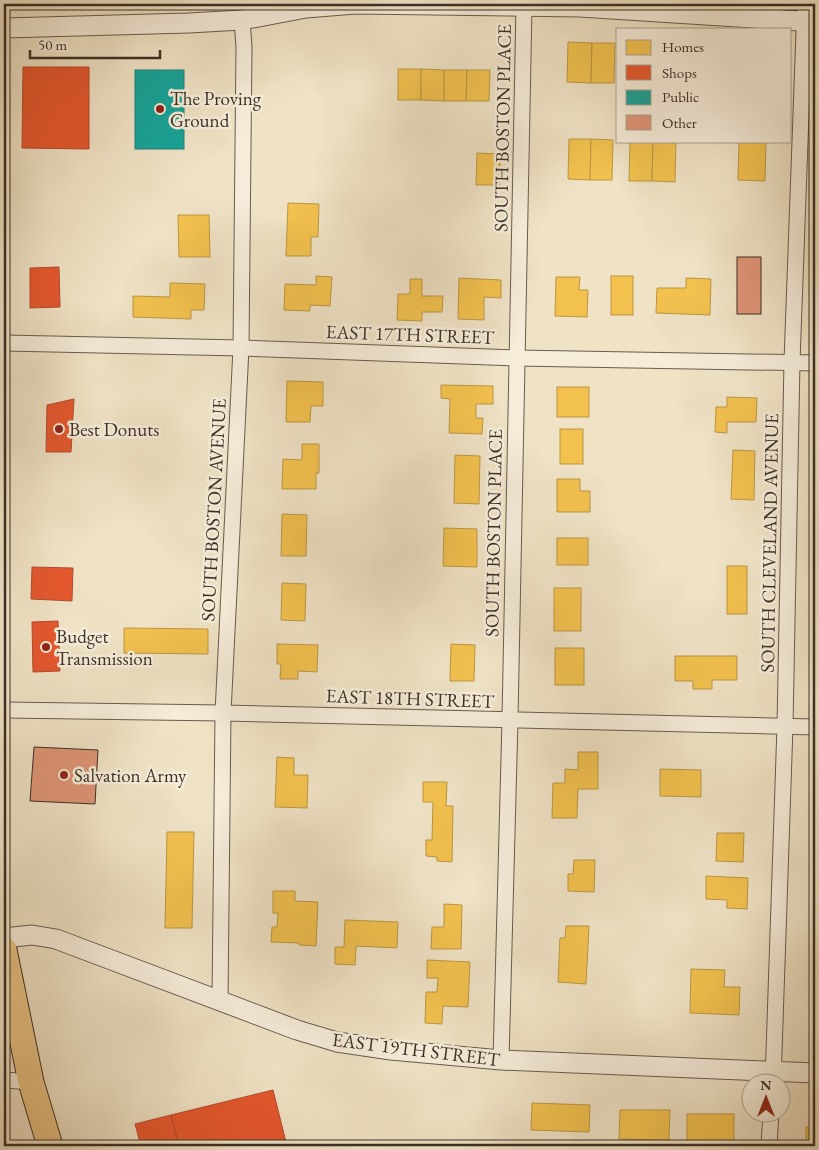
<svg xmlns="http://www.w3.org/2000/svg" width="819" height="1150" viewBox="0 0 819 1150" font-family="'EB Garamond',serif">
  <rect width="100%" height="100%" fill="#efe2c5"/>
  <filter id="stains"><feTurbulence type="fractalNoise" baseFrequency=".004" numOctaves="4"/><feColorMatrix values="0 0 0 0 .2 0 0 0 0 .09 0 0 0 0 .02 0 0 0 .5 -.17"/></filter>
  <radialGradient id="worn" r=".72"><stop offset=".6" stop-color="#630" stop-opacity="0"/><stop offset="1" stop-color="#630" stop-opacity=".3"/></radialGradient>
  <g fill="#f2c14e" stroke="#bb9642">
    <polygon points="568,42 592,43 591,83 567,82"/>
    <polygon points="592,43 615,43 614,83 591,83"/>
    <rect x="398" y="69" width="23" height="31"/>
    <polygon points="421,69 444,70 444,101 421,100"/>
    <polygon points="444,70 467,70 466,101 444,101"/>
    <polygon points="467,70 490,70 489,101 466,101"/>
    <polygon points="569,139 591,139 590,180 568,179"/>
    <polygon points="591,139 613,140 612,180 590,180"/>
    <polygon points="630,141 653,141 652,181 629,181"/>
    <polygon points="653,141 676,141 675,182 652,181"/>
    <polygon points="739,141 766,141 765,181 738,180"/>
    <polygon points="477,153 500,154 500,185 476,185"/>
    <polygon points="288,203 319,204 318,237 311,237 311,256 286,256"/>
    <polygon points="178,215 209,215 210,257 179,257"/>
    <polygon points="316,276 332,277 330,306 310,305 310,311 284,310 285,284 316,285"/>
    <rect x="611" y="276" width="22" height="39"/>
    <polygon points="556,277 580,277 579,290 588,290 587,317 555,316"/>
    <polygon points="459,278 501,280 501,298 484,297 484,320 458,319"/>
    <polygon points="686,278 711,279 710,315 656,313 657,288 686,288"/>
    <polygon points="410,279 422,279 422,296 443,296 442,312 422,312 422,321 397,320 398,294 410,294"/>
    <polygon points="170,283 205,284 204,310 191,310 191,319 133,317 133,296 170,297"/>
    <polygon points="287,381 323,382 323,406 311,406 310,422 286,422"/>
    <polygon points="441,385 493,386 493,404 476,404 476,418 483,418 482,434 449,433 450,399 441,398"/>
    <rect x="557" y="387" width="32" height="30"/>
    <polygon points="727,397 757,398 756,422 727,422 727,433 715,432 716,407 727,407"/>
    <rect x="560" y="429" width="23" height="35"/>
    <polygon points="302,444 319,444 319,473 316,473 316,489 282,489 283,459 302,460"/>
    <polygon points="733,450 755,451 754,500 731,499"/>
    <polygon points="455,455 480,456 479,504 454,503"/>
    <polygon points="557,479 580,479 580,491 590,491 590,512 557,512"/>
    <polygon points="282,514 307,515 306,556 281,556"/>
    <polygon points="444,528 477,529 477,567 443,566"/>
    <rect x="557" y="538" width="31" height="27"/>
    <rect x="727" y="566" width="20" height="48"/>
    <polygon points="282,583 306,584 305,621 281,620"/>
    <rect x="554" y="588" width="27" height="43"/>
    <polygon points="124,628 208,629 208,654 124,653"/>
    <polygon points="277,644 318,645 317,672 298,671 298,679 280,679 281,664 277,664"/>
    <polygon points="451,644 475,645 474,681 450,681"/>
    <rect x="555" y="648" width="29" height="37"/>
    <polygon points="675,656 737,656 737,680 712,680 712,689 693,689 693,681 675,681"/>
    <polygon points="578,752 598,752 598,789 578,789 577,818 552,818 553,783 565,783 565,769 578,770"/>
    <polygon points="277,757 294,758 294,775 308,775 307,808 275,807"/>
    <polygon points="660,769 701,770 701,797 660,796"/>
    <polygon points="423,782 447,782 446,806 453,806 452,862 437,861 437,857 426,856 426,840 432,840 433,802 423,802"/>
    <polygon points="167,832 194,832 192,928 165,928"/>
    <polygon points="717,833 744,833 743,862 716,861"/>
    <polygon points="574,860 595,860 594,892 568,891 568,874 573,874"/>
    <polygon points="706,876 748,878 747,909 727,908 727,900 706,899"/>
    <polygon points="273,891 295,891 295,901 318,902 316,946 299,945 299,943 271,942 272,927 277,927 278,913 273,913"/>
    <polygon points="444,904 462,905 461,949 431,949 432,927 444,927"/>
    <polygon points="345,920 398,922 397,948 356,946 355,965 335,964 335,947 344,947"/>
    <polygon points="566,926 589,926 586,984 558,982 560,938 565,938"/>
    <polygon points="427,960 470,962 468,1007 443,1006 442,1024 425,1023 426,992 437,992 438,978 427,978"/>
    <polygon points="691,969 725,970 724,987 740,987 739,1015 690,1013"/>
    <polygon points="532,1103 590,1105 589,1132 531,1130"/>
    <polygon points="620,1110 670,1110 669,1140 619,1139"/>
    <rect x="687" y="1114" width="47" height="27"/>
    <rect x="806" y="1127" width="9" height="19"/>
  </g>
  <g fill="#e4572e" stroke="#b14b2c">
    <polygon points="23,67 89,67 89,149 22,148"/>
    <polygon points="59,267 60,307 30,308 30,268"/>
    <polygon points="74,399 71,452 46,452 47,405"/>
    <polygon points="32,567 73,568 72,601 31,599"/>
    <polygon points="58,621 60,671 33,672 32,622"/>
    <polygon points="273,1090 287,1146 179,1146 171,1115"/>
    <polygon points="171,1115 179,1146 141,1146 135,1124"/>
  </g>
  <rect fill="#17a398" stroke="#228076" x="135" y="70" width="49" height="79"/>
  <g fill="#de9476" stroke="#3b3026">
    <rect x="737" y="257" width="24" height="57"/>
    <polygon points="34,747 98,750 95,804 30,801"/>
  </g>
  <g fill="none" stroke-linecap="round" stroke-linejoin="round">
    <defs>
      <g id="minor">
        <polyline points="4,343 241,348 516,358 815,363"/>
        <polyline points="4,710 223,713 815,727"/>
        <polyline points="220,1002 223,713 241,348 244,47 242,20"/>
        <polyline points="501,1060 510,720 524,6"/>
        <polyline points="4,1080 31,1082"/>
        <polyline points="773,1082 785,726 792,362 805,4"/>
        <polyline points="769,1146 771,1112"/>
      </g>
      <g id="tertiary">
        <polyline points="4,28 189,23 242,20 306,8 355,4 580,7 815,22"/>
        <polyline points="4,938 32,935 56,939 297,1030 337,1042 391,1050 501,1060 815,1073"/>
      </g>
      <polyline id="trunk" points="4,950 31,1082 50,1146"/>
    </defs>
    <use href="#minor" stroke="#685c4e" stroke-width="17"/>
    <use href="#tertiary" stroke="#685c4e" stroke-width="21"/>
    <use href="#trunk" stroke="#3b3026" stroke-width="27"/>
    <use href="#minor" stroke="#f5ecd9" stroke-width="15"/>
    <use href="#tertiary" stroke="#f5ecd9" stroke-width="19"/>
    <use href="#trunk" stroke="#e8c182" stroke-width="25"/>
  </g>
  <g fill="#8f2418" stroke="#f5ecd9" stroke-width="2">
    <circle cx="160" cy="109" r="5"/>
    <circle cx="59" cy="429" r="5"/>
    <circle cx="46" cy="647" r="5"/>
    <circle cx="64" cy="775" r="5"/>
  </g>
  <g text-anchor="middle" stroke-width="5" stroke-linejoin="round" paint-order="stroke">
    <g font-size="19" fill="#3b3026" stroke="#f5ecd9" text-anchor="start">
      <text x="170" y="105">The Proving<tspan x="170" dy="22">Ground</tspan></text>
      <text x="69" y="436">Best Donuts</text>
      <text x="56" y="643">Budget<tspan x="56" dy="22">Transmission</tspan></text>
      <text x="74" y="782">Salvation Army</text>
    </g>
    <g font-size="19" fill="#3b3026" stroke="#f5ecd9">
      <text transform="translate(502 128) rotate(-89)" y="7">SOUTH BOSTON PLACE</text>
      <text transform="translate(410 334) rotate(2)" y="7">EAST 17TH STREET</text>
      <text transform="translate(213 510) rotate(-87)" y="7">SOUTH BOSTON AVENUE</text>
      <text transform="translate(493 533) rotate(-89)" y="7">SOUTH BOSTON PLACE</text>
      <text transform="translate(769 543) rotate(-89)" y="7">SOUTH CLEVELAND AVENUE</text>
      <text transform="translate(410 698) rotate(2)" y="7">EAST 18TH STREET</text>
      <text transform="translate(416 1049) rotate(7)" y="7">EAST 19TH STREET</text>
    </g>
  </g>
  <rect width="819" height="1150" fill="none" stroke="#efe2c5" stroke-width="20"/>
  <rect x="5" y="5" width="809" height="1140" fill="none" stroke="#3b3026" stroke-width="2.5"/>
  <rect x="10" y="10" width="799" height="1130" fill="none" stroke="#3b3026"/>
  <rect x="616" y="28" width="175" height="115" fill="#f5ecd9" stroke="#aba191"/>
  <rect x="626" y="40" width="25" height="15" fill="#f2c14e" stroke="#aba191"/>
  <text x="662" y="52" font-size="15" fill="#3b3026">Homes</text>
  <rect x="626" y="65" width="25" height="15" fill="#e4572e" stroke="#aba191"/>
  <text x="662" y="78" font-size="15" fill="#3b3026">Shops</text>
  <rect x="626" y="90" width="25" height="15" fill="#17a398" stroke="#aba191"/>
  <text x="662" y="102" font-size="15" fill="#3b3026">Public</text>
  <rect x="626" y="115" width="25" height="15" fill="#de9476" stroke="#aba191"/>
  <text x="662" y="128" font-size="15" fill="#3b3026">Other</text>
  <g transform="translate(766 1098)"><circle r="24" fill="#f5ecd9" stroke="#aba191"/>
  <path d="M0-4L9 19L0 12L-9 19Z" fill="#8f2418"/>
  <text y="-8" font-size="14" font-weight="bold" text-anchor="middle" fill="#3b3026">N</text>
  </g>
  <path d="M30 50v8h130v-8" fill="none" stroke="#3b3026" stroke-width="2.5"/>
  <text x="38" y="50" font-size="15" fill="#3b3026" stroke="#f5ecd9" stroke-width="4" paint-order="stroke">50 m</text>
  <rect width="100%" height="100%" filter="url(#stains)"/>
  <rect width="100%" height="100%" fill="url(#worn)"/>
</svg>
